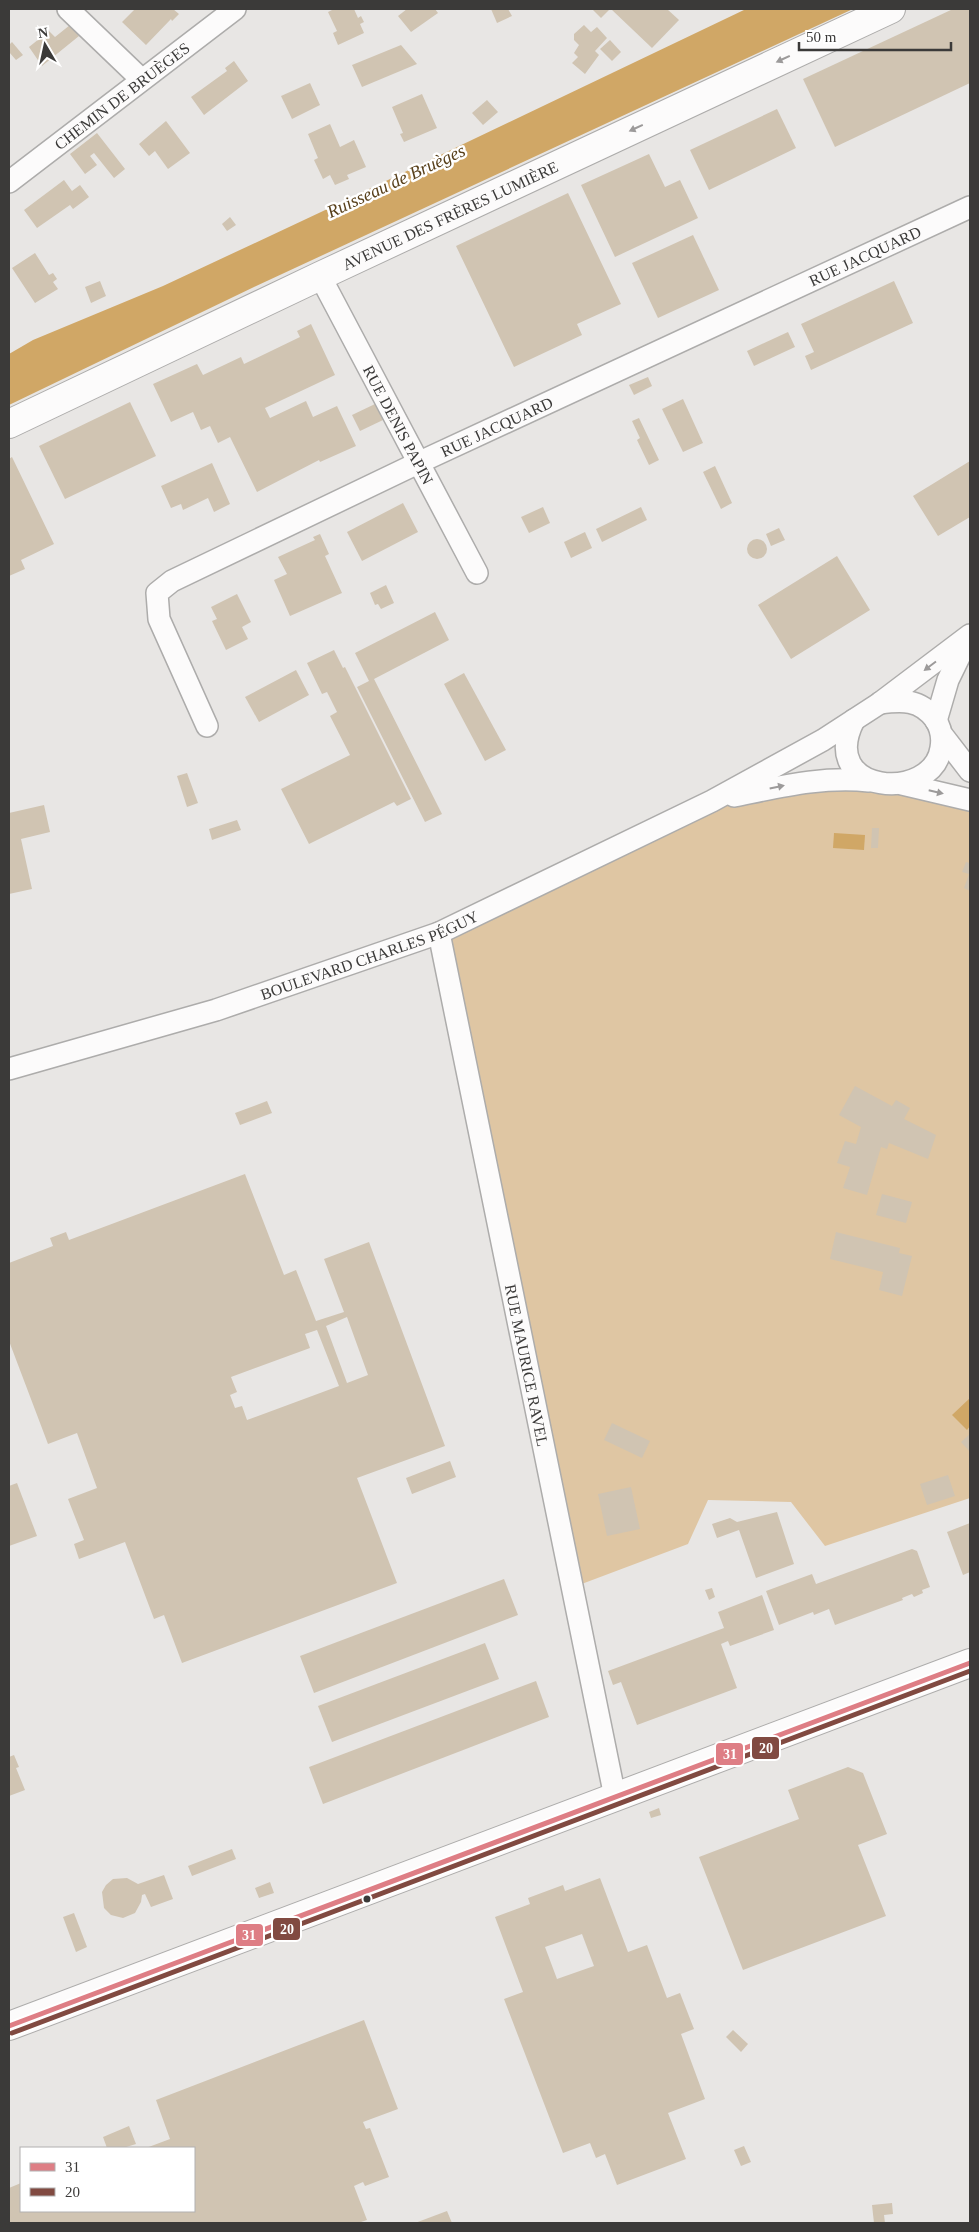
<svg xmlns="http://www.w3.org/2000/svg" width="979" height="2232" viewBox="0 0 979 2232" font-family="Georgia,serif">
  <rect width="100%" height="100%" fill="#e8e6e4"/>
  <polygon fill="#dfc6a3" points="799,783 970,800 970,1498 825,1546 791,1502 708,1500 688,1544 571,1588 439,933 712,801"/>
  <g fill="#d0a766">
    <polygon points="746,9 853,9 254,287 9,405 9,354 33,340 163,286 321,212"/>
    <polygon points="834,833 865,835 864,850 833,848"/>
    <polygon points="970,1398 970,1426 967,1430 952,1415"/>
  </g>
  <g fill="#d0c4b2" fill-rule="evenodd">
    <polygon points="135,9 173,9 179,14 172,21 171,19 146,45 122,22"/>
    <polygon points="334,9 354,9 358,18 361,16 364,22 360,24 364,33 338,45 333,33 337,31 328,12"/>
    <polygon points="407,9 435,9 438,13 411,32 398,16"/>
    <polygon points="491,9 508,9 512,16 497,23"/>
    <polygon points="592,9 610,9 601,18"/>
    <polygon points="611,9 667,9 679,20 652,48"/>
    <polygon points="953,9 970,9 970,83 835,147 803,79"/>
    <polygon points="70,25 79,36 42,66 29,47 49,31 55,37"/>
    <polygon points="584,25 591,32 597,27 607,38 595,51 599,55 585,74 572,63 578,57 574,53 579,45 574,40 574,34"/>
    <polygon points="610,40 621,52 612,61 600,49"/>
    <polygon points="12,42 23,55 16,60 9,52 9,45"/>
    <polygon points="401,45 417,64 362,87 352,65"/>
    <polygon points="234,61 248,81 204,115 191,97 227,71 225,68"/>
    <polygon points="310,83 320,105 292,119 281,96"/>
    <polygon points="422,94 437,128 404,142 400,134 403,133 392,107"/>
    <polygon points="487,100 498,112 483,125 472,113"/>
    <polygon points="777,109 796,148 709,190 690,150"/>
    <polygon points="166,121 190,153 168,169 155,151 149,156 139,144"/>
    <polygon points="330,124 340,147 354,140 366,167 347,175 349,179 335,185 330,175 323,179 314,160 318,158 308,134"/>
    <polygon points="97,133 125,169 114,178 94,153 90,156 97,165 85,174 70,154"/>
    <polygon points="649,154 665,187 680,180 698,218 615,257 581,185"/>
    <polygon points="64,180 72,191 80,185 89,197 73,209 70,205 37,228 24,210"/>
    <polygon points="568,193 621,304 577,324 582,335 514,367 456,246"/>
    <polygon points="230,217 236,225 227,231 222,224"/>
    <polygon points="693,235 719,290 658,318 632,263"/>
    <polygon points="35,253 49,275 53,273 57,279 53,282 58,289 35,303 12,268"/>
    <polygon points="100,281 106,296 91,303 85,287"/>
    <polygon points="894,281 913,323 811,370 805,356 814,352 801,324"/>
    <polygon points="311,324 335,375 265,408 270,418 306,401 313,417 337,406 356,446 320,462 319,460 257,492 230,437 218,443 210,426 201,430 193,412 171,422 153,384 197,364 203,375 241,357 244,364 300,337 297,331"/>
    <polygon points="788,332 795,347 754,366 747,351"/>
    <polygon points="648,377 652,386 634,395 629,385"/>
    <polygon points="683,399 703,443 683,452 662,409"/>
    <polygon points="130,402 156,456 65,499 39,446"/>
    <polygon points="375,404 383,420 360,431 352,415"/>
    <polygon points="639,418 659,460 649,465 637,440 640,438 632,421"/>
    <polygon points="12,457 54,544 21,560 25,569 9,576 9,459"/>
    <polygon points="970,461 970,517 938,536 913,496"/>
    <polygon points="212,463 230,504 214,512 208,498 183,510 181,504 171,508 161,486"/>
    <polygon points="715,466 732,503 721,509 703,472"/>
    <polygon points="403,503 418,532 362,561 347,532"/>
    <polygon points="543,507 550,523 529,533 521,517"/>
    <polygon points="641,507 647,520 602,542 596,529"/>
    <polygon points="779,528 785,540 771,546 766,534"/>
    <polygon points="585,532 592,548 571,558 564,542"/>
    <polygon points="320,534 329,554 325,556 342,593 290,616 274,580 287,574 278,557 315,540 313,537"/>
    <circle cx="757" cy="549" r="10"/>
    <polygon points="837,556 870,610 791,659 758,605"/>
    <polygon points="386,585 394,603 381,609 378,604 375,605 370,593"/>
    <polygon points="237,594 251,622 242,627 248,639 226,650 212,621 217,619 211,607"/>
    <polygon points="435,612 449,640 374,679 442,814 425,822 357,687 369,681 355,653"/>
    <polygon points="334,650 343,668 345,667 411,799 397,806 394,802 309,844 281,789 350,755 330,716 337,712 327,692 322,694 307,663"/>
    <polygon points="296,670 309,695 259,722 245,697"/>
    <polygon points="464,673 506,750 485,761 444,684"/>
    <polygon points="187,773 198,803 187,807 177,776"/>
    <polygon points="44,805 50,832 21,839 32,889 9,894 9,813"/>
    <polygon points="237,820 241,830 212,840 209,829"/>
    <polygon points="872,828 879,828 878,848 871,848"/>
    <polygon points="966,862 970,863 970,891 964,888 969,874 962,872"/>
    <polygon points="855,1086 892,1106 896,1100 910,1108 904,1119 936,1135 928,1159 889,1143 887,1149 881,1147 867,1195 843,1188 850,1167 837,1163 845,1141 856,1144 861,1127 839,1115"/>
    <polygon points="267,1101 272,1113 240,1125 235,1113"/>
    <path d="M245,1174L284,1275L296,1270L316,1321L344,1312L324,1259L369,1242L445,1446L357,1478L397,1583L182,1663L164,1615L154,1619L125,1542L79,1559L74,1544L84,1540L68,1499L97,1488L77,1433L48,1444L9,1341V1263L53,1246L50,1238L66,1232L69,1240ZM347,1317L368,1375L347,1383L326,1326ZM317,1330L339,1386L247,1420L242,1406L235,1408L230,1395L237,1392L231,1377L310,1348L305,1334Z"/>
    <polygon points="882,1194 912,1202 906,1223 876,1215"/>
    <polygon points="836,1232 900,1248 899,1253 912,1256 902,1296 879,1290 883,1272 830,1259"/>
    <polygon points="612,1423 650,1441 642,1458 604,1440"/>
    <polygon points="970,1434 970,1452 961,1442"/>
    <polygon points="450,1461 456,1477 412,1494 406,1478"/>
    <polygon points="948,1475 955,1496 927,1505 920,1484"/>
    <polygon points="17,1483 37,1536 9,1546 9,1486"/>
    <polygon points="631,1487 640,1529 607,1536 598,1494"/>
    <polygon points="777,1512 794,1564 756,1578 739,1530 717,1538 712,1524 730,1518 737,1522"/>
    <polygon points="970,1523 970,1572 963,1575 947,1532"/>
    <polygon points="912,1549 917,1551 930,1587 922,1590 923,1593 914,1597 912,1594 902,1598 903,1600 835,1625 829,1609 814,1615 813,1612 779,1625 766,1591 812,1574 816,1584"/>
    <polygon points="504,1579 518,1615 314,1693 300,1656"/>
    <polygon points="712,1588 715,1597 709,1600 705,1590"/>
    <polygon points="762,1595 774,1630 730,1646 728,1641 721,1644 737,1688 637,1725 621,1682 613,1685 608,1671 724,1628 718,1612"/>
    <polygon points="485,1643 499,1679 332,1742 318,1706"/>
    <polygon points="536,1681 549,1717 323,1804 309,1767"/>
    <polygon points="14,1755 19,1767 16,1768 25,1790 9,1796 9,1757"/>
    <polygon points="848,1767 863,1773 887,1834 858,1845 886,1916 743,1970 699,1857 799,1819 788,1790"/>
    <polygon points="659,1808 661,1815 651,1818 649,1812"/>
    <polygon points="232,1849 236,1859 192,1876 188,1866"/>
    <polygon points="164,1875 173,1899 151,1907 145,1894 142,1895 141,1902 135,1913 123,1918 111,1915 104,1908 102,1892 106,1885 113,1879 127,1878 138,1884"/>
    <path d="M600,1878L628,1952L647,1945L667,1998L680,1993L694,2029L681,2034L705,2099L668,2113L686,2159L617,2185L605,2154L596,2158L590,2143L563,2153L504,1999L523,1992L495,1917L530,1904L528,1898L563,1885L565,1891ZM582,1934L594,1966L557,1979L545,1947Z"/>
    <polygon points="270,1882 274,1893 259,1898 255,1888"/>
    <polygon points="74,1913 87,1947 76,1952 63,1917"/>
    <polygon points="364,2020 398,2109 363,2122 366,2129 370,2128 389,2177 365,2186 363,2182 354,2186 367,2220 358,2223 9,2223 9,2188 21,2183 21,2211 194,2211 194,2148 146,2148 170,2139 156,2100"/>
    <polygon points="733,2030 748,2044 741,2052 726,2037"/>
    <polygon points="129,2126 136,2144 123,2148 107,2148 103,2137"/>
    <polygon points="744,2146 751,2162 741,2166 734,2150"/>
    <polygon points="892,2203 893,2214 884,2215 885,2223 874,2223 872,2205"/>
    <polygon points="447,2211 452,2223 415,2223"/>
  </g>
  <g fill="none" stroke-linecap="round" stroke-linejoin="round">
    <defs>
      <g id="street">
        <polyline points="68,9 141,79"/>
        <path id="s1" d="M9,182L235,9"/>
        <path id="s2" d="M320,276L477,573"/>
        <path d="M854,720C816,795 933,803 941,748C943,737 941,728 935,719C920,699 902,700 880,703"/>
        <polyline points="936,721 948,680 968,639"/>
        <path id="s3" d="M207,726L159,619L157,593L172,581L420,462L970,207"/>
        <polyline points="943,736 970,771"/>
        <polyline points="902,784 970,800"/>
        <path d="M734,796C779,787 823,776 869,781"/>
        <path id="s4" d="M439,933L615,1797"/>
        <path id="s5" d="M9,1069L216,1010L439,933L712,801L823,740L880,703L970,635"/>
      </g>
      <g id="secondary">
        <path id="s6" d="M9,424L320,276L891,9"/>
        <polyline points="9,2026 970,1663"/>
      </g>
    </defs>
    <use href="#street" stroke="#adacab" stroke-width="24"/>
    <use href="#secondary" stroke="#adacab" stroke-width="30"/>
    <use href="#street" stroke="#fcfbfb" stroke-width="21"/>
    <use href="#secondary" stroke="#fcfbfb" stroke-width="28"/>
    <defs>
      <polyline id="bus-1" points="9,2026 970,1663"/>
      <polyline id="bus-2" points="12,2033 970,1671"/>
    </defs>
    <use href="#bus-1" stroke="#fff" stroke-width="9"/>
    <use href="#bus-2" stroke="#fff" stroke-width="9"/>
    <use href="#bus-1" stroke="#de7e85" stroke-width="5"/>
    <use href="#bus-2" stroke="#814a41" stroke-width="5"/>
  </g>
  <defs><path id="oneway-solid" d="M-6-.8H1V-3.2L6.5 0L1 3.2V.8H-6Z" transform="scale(1.25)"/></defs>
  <g fill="#9c9a9a">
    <use href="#oneway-solid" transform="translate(783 59) rotate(155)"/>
    <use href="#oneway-solid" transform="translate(636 128) rotate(155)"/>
    <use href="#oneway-solid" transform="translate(930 666) rotate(143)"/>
    <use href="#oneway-solid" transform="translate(777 787) rotate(-12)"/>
    <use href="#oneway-solid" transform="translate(936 792) rotate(13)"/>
  </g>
  <circle fill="#3b3a39" stroke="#fff" stroke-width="2" cx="367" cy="1899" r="4.5"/>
  <g text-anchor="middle" stroke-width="5" stroke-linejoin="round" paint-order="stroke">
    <g font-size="16" fill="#3b3a39" stroke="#fff">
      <text dy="6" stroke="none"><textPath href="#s1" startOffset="142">CHEMIN DE BRUÈGES</textPath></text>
      <text dy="6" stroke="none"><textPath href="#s6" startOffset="488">AVENUE DES FRÈRES LUMIÈRE</textPath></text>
      <text dy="6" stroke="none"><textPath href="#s3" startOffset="928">RUE JACQUARD</textPath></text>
      <text dy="6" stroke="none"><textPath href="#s2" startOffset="168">RUE DENIS PAPIN</textPath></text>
      <text dy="6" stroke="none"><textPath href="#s3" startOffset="522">RUE JACQUARD</textPath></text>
      <text dy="6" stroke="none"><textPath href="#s5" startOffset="378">BOULEVARD CHARLES PÉGUY</textPath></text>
      <text dy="6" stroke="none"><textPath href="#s4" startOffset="441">RUE MAURICE RAVEL</textPath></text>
    </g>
    <g font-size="18" font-style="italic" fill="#58401b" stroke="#fff">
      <text transform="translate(396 181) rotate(-25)" y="6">Ruisseau de Bruèges</text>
    </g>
  </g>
  <g stroke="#fff" stroke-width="2">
    <rect x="751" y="1736" width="29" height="24" rx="5" fill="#814a41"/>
    <rect x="715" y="1742" width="29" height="24" rx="5" fill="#de7e85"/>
    <rect x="272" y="1917" width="29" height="24" rx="5" fill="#814a41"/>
    <rect x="235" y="1923" width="29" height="24" rx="5" fill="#de7e85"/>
  </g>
  <g font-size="14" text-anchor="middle" font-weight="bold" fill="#fff">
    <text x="766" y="1753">20</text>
    <text x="730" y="1759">31</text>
    <text x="287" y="1934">20</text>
    <text x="249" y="1940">31</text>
  </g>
  <rect width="979" height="2232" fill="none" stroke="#3b3a39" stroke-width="20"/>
  <rect x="20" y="2147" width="175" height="65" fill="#ffffff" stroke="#b1b0b0"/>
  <rect x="30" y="2163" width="25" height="8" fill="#de7e85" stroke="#b1b0b0"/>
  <text x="65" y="2172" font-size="15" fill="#3b3a39">31</text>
  <rect x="30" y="2188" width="25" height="8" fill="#814a41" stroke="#b1b0b0"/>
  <text x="65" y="2197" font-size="15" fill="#3b3a39">20</text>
  <g transform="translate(45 45) rotate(351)" stroke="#ffffff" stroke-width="4" paint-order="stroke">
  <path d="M0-4L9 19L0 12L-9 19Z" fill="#3b3a39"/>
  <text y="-8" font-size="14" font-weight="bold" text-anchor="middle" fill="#3b3a39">N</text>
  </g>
  <path d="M799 42v8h152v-8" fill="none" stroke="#3b3a39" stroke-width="2.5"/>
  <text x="806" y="42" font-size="15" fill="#3b3a39" stroke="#ffffff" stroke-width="4" paint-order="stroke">50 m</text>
</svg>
